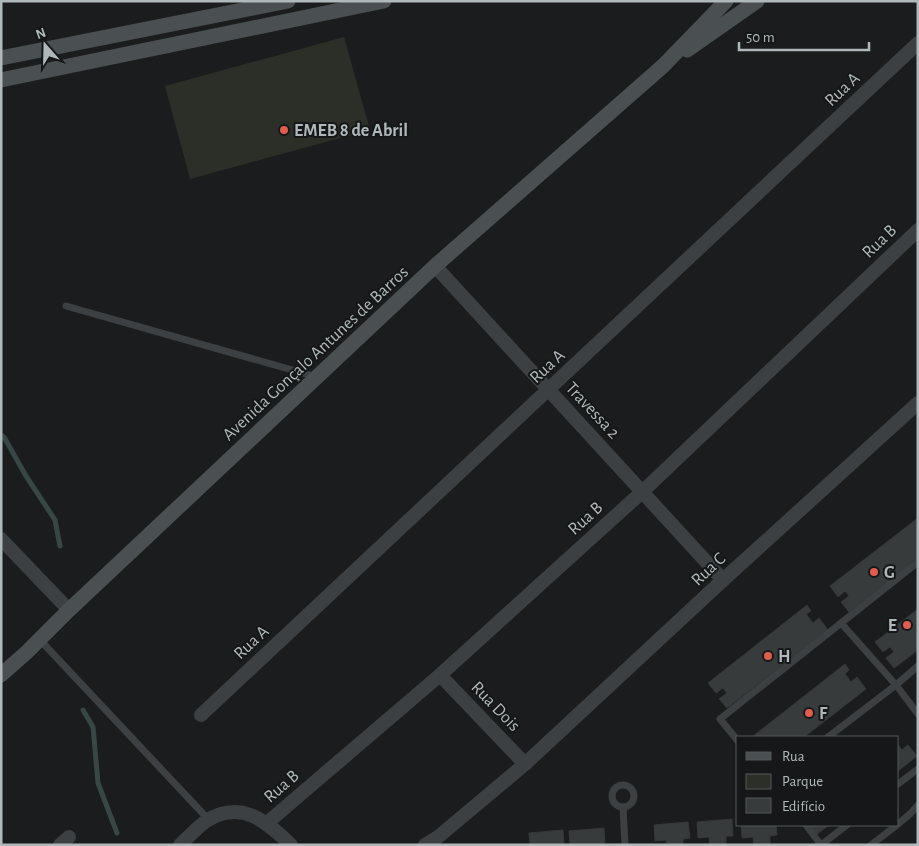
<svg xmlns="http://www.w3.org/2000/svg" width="919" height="846" viewBox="0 0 919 846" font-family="'Alegreya Sans',sans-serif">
  <rect width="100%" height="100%" fill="#1b1c1d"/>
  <polygon fill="#2b2f27" points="344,37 370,130 190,179 165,86"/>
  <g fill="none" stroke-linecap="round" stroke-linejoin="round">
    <g stroke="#374745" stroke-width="5">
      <polyline points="1,435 4,437 26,476 55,520 60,546"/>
      <polyline points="83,710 93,727 98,783 117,833"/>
    </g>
  </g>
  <g fill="#383b3c" stroke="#353739">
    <polygon points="918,518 918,558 849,612 841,602 849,596 845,591 838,597 830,586"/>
    <polygon points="807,605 811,611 806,614 813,623 819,618 828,630 727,708 719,699 727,693 723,688 716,693 708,683"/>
    <polygon points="918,609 918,650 894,668 886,658 894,652 890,647 883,652 875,642"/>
    <polygon points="845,664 849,670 845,674 851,682 857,677 866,689 804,737 752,737"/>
    <polygon points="898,745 902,750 908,745 917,756 898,771"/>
    <polygon points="732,819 733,836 726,836 726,845 710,845 709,837 698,838 697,822"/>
    <polygon points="688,822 690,838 683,839 683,845 667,845 666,840 655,841 654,825"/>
    <polygon points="741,825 776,825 777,835 770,836 770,845 754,845 753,837 742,838"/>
    <polygon points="809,825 829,825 816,835"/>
    <polygon points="604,828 605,845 570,845 569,831"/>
    <polygon points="563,830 564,845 530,845 529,833"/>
  </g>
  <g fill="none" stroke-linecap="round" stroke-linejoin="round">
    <g stroke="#3c4042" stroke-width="7">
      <polyline points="66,306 317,377"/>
      <polyline points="841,623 896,685 918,714"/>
      <polyline points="40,640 209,820"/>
      <polyline points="828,737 896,685 918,666"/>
      <polyline points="738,741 720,719 918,562"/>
      <polyline points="898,784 918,769"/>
      <circle cx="623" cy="796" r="11"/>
      <polyline points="623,807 625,845"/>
      <polyline points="898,824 910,814 918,805"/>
      <polyline points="806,825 821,845"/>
      <polyline points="821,845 847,825"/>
      <polyline points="871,845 897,825"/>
    </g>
    <g stroke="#3c4042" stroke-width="14">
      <polyline points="435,266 723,580"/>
      <polyline points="1,539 69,610"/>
      <polyline points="440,675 525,764"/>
      <polyline points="201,715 918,43"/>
      <polyline points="267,823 440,675 642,492 918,230"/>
      <polyline points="60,845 69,837"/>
      <path d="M180,845C188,837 197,828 206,821C241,799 266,821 291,845"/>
      <polyline points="425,845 438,837 525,764 723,580 918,403"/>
    </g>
    <g stroke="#4a5051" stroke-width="15">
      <polyline points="687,50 757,1"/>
      <polyline points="1,58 288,1"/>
      <polyline points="1,80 384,1"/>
      <polyline points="1,675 27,652 69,610 435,266 663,66 726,1"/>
    </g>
  </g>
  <g fill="#e15d4f" stroke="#161718" stroke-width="2">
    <circle cx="284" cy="130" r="5"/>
    <circle cx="874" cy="572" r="5"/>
    <circle cx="907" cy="625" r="5"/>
    <circle cx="768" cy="656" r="5"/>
    <circle cx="809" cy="713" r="5"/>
  </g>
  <g text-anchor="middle" stroke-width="4" stroke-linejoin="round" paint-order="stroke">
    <g font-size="18" fill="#afb9bb" stroke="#161718">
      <text transform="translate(842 89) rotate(-43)" y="6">Rua A</text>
      <text transform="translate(879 241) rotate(-44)" y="6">Rua B</text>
      <text transform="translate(315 353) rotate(-43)" y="6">Avenida Gonçalo Antunes de Barros</text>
      <text transform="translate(547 366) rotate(-43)" y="6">Rua A</text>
      <text transform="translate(593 410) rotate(47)" y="6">Travessa 2</text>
      <text transform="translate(585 518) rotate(-42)" y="6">Rua B</text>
      <text transform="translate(708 569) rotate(-43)" y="6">Rua C</text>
      <text transform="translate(251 642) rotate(-43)" y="6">Rua A</text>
      <text transform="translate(496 706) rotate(46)" y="6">Rua Dois</text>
      <text transform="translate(281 786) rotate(-41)" y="6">Rua B</text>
    </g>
    <g font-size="18" font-weight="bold" fill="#afb9bb" stroke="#161718" text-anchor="start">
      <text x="294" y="136">EMEB 8 de Abril</text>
      <text x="884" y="578">G</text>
      <text x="897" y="631" text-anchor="end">E</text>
      <text x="778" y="662">H</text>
      <text x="819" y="719">F</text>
    </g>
  </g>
  <rect width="919" height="846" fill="none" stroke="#afb9bb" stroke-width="5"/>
  <rect x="736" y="736" width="162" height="90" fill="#161718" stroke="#535859"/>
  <rect x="746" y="752" width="25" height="8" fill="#4a5051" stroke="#535859"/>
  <text x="782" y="761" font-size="15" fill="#afb9bb">Rua</text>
  <rect x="746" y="774" width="25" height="15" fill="#2b2f27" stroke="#535859"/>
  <text x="782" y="786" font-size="15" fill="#afb9bb">Parque</text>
  <rect x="746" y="798" width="25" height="15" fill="#383b3c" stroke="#535859"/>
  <text x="782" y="811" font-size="15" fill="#afb9bb">Edifício</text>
  <g transform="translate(45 45) rotate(340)" stroke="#161718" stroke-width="4" paint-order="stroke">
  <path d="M0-4L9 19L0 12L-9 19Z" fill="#afb9bb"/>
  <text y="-8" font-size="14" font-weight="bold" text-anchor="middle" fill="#afb9bb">N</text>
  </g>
  <path d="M739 42v8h130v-8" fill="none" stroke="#afb9bb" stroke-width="2.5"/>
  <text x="746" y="42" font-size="15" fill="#afb9bb" stroke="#161718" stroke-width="4" paint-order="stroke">50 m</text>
</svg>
